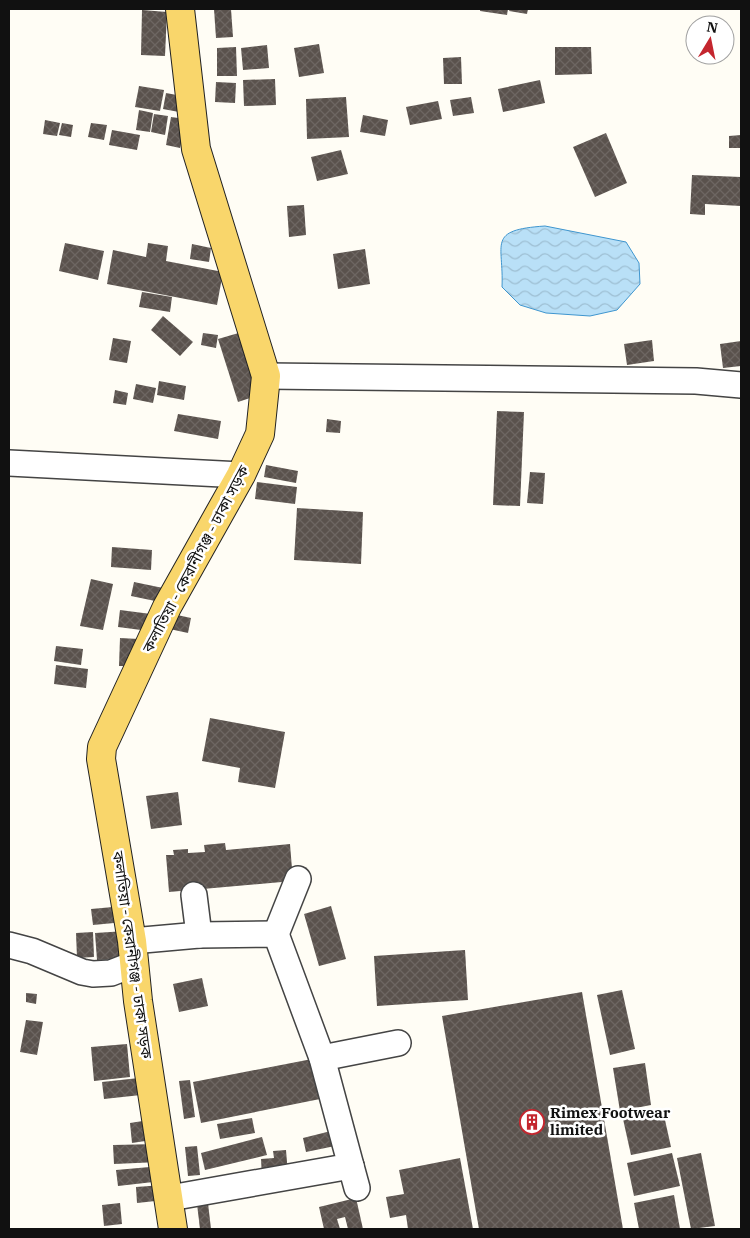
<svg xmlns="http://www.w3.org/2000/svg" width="750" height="1238" viewBox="0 0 750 1238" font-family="'IBM Plex Serif','Noto Sans Bengali',serif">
  <defs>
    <pattern id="water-waves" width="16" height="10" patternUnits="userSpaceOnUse" patternTransform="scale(1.25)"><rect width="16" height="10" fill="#b9e0f7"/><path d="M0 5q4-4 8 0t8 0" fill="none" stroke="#9ebfd3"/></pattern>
    <pattern id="building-cross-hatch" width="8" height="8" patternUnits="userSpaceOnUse" patternTransform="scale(1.25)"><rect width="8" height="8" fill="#5a524d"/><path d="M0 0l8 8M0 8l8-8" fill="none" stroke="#6d6662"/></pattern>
  </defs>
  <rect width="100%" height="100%" fill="#fffdf5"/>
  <path fill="url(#water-waves)" stroke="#3f96cf" d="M545,226L626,242L639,263L640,284L617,310L590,316L546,313L520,305L502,287C504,243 486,230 545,226Z"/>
  <g fill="url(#building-cross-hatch)">
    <polygon points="214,9 231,9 233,37 216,38"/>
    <polygon points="480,9 508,9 507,15 480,11"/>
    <polygon points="510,9 528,9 527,14 509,11"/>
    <polygon points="142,10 167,12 165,56 141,55"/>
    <polygon points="319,44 324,73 299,77 294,48"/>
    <polygon points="267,45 269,68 243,70 241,48"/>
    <polygon points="236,47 237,76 217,76 217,48"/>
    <polygon points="555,47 591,47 592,74 555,75"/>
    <polygon points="461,57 462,84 444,84 443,58"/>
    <polygon points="275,79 276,105 244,106 243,80"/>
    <polygon points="540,80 545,103 503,112 498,89"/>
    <polygon points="216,82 236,83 235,103 215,102"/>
    <polygon points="139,86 164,90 160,111 135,107"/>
    <polygon points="166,93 182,96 179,112 163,109"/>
    <polygon points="346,97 349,137 307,139 306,99"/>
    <polygon points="471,97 474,113 453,116 450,100"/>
    <polygon points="438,101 442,119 410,125 406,107"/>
    <polygon points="139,110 153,113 150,132 136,130"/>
    <polygon points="154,114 168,116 165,135 151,132"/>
    <polygon points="363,115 388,120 385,136 360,132"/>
    <polygon points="171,117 186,119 180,148 166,145"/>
    <polygon points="45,120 60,123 57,136 43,134"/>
    <polygon points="62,123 73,125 71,137 59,135"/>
    <polygon points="91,123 107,125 104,140 88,137"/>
    <polygon points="112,130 140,135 137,150 109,145"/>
    <polygon points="606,133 627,183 595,197 573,147"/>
    <polygon points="741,135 741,148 729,148 729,136"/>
    <polygon points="341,150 348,174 317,181 311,157"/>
    <polygon points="692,175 741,177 741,206 705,204 705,215 690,214"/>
    <polygon points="304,205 306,235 289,237 287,206"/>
    <polygon points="65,243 104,251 98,280 59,271"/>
    <polygon points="148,243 168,246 166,261 223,272 217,305 107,284 113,250 146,257"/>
    <polygon points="192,244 211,248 209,262 190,259"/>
    <polygon points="365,249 370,284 338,289 333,254"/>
    <polygon points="142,292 172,297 170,312 139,307"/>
    <polygon points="163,316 193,342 180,356 151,330"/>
    <polygon points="242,332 262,394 238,402 218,339"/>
    <polygon points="203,333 218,335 216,348 201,345"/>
    <polygon points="113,338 131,341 127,363 109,360"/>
    <polygon points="652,340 654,361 627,365 624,344"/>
    <polygon points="741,341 741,366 723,368 720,344"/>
    <polygon points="159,381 186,386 184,400 157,395"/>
    <polygon points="136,384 156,388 153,403 133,399"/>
    <polygon points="115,390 128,393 126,405 113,403"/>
    <polygon points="497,411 524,412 520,506 493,505"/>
    <polygon points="178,414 221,421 218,439 174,431"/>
    <polygon points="327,419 341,421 340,433 326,432"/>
    <polygon points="266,465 298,471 296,483 264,477"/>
    <polygon points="530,472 545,473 543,504 527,503"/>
    <polygon points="257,482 297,487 295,504 255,499"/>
    <polygon points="297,508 363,512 361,564 294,560"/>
    <polygon points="112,547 152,550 151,570 111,567"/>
    <polygon points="91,579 113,584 103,630 80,626"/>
    <polygon points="134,582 163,588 160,602 131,596"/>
    <polygon points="120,610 151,614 149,631 118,627"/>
    <polygon points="168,613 191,618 188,633 165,628"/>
    <polygon points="120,638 139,639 138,666 119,666"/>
    <polygon points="56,646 83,649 81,665 54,661"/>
    <polygon points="56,665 88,669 86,688 54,684"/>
    <polygon points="210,718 285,732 275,788 238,782 240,768 202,761"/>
    <polygon points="178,792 182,825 151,829 146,796"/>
    <polygon points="225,843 226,850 290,844 293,881 169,892 166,855 174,855 173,850 188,849 188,853 205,852 204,845"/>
    <polygon points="331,906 346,959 319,966 304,914"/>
    <polygon points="113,907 114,923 93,925 91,909"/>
    <polygon points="126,931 127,959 97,960 95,933"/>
    <polygon points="93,932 94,957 77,958 76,933"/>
    <polygon points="465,950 468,1000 377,1006 374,956"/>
    <polygon points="202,978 208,1006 179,1012 173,984"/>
    <polygon points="622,990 635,1049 610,1055 597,995"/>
    <polygon points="582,992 623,1229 479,1229 442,1016"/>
    <polygon points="26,993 37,994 36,1004 26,1002"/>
    <polygon points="26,1020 43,1022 37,1055 20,1052"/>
    <polygon points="127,1044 130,1077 94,1081 91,1047"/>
    <polygon points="312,1059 320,1099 201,1123 193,1082"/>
    <polygon points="645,1063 651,1105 620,1111 613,1068"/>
    <polygon points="139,1078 141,1095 104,1099 102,1082"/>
    <polygon points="190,1080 195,1117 184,1119 179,1081"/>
    <polygon points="663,1111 671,1147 631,1155 623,1119"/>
    <polygon points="252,1118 255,1133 220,1139 217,1124"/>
    <polygon points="149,1120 152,1140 132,1143 130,1123"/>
    <polygon points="331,1131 335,1146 306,1152 303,1138"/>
    <polygon points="262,1137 267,1155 205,1170 201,1153"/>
    <polygon points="158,1144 159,1162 114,1164 113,1145"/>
    <polygon points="197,1146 200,1175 188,1176 185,1147"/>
    <polygon points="286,1150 288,1174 262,1177 261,1159 274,1158 273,1151"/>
    <polygon points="672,1153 680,1186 634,1196 627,1163"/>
    <polygon points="701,1153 715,1226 691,1229 677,1158"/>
    <polygon points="460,1158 473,1229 408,1229 406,1215 390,1218 386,1197 404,1194 399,1170"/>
    <polygon points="161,1166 162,1181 118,1186 116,1170"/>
    <polygon points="163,1185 165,1200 137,1203 136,1187"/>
    <polygon points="674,1195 680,1229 639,1229 634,1203"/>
    <polygon points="356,1198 363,1229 348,1229 345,1217 337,1219 340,1229 324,1229 319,1207"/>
    <polygon points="120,1203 122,1224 104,1226 102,1205"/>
    <polygon points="208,1203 211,1229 200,1229 197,1204"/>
  </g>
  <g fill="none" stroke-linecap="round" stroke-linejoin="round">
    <defs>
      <g id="minor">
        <polyline points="266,376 696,381 741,385"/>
        <polyline points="9,463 241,475"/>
        <polyline points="194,895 199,935"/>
        <polyline points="276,934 298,879"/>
        <polyline points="132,941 199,935 276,934 322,1058 398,1043"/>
        <polyline points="9,945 32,951 82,972 93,974 111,973 134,964"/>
        <polyline points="351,1166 357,1188"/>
        <polyline points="170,1198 351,1166 322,1058"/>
      </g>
      <polyline id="major" points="173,1229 138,1001 132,941 101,759 102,747 167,607 241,475 260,434 266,376 196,149 180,9"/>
    </defs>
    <use href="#minor" stroke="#444" stroke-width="28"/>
    <use href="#major" stroke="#222" stroke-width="30"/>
    <use href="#minor" stroke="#fff" stroke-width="25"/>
    <use href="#major" stroke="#f9d66b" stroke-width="28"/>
  </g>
  <defs>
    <symbol id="building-ring" viewBox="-11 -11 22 22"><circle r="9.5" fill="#fff" stroke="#c4262e" stroke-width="1.5"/><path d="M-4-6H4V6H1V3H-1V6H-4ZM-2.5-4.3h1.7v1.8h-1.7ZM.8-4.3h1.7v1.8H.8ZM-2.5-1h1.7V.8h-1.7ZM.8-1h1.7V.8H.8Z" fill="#c4262e"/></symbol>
  </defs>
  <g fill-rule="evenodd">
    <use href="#building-ring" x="518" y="1108" width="28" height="28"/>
  </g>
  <g text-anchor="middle" stroke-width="5" stroke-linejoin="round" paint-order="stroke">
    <g font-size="15" fill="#111" stroke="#fff">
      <text transform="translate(196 559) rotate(-62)" y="5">কলাতিয়া - কেরানীগঞ্জ - ঢাকা সড়ক</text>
      <text transform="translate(132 955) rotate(82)" y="5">কলাতিয়া - কেরানীগঞ্জ - ঢাকা সড়ক</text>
    </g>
    <g font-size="15" font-weight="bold" fill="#111" stroke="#fff" text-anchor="start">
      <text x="550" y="1118">Rimex Footwear<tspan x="550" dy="17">limited</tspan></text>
    </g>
  </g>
  <rect width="750" height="1238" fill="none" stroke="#111111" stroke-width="20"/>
  <g transform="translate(710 40) rotate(10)"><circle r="24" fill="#ffffff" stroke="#a0a0a0"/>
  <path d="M0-4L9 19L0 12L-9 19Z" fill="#c4262e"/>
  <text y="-8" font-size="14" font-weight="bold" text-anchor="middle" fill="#111111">N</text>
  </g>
</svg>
